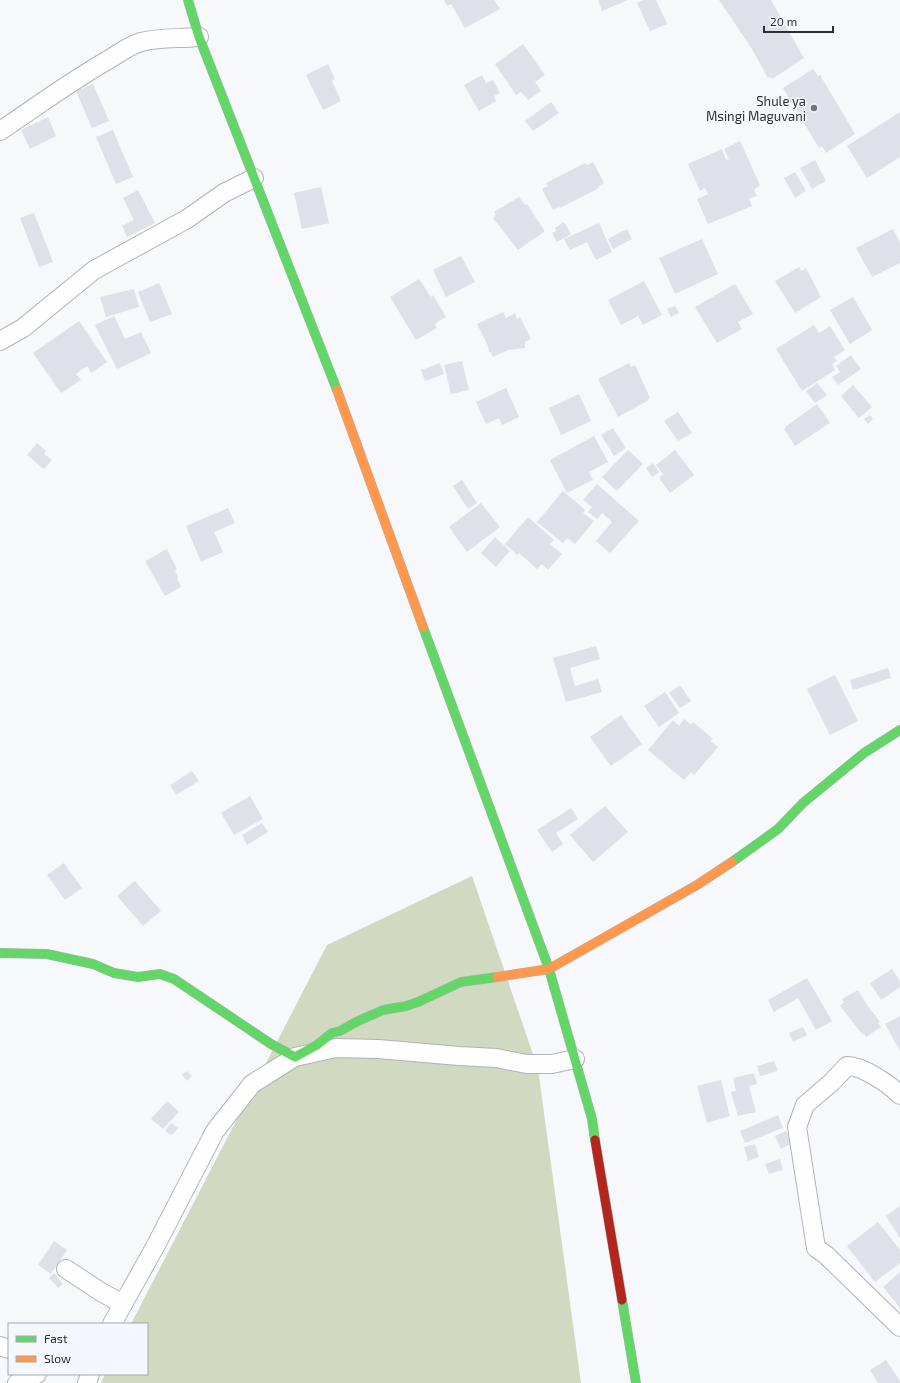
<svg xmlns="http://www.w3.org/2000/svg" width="900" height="1383" viewBox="0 0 900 1383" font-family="'Exo 2',sans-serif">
  <rect width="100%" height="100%" fill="#f6f8fb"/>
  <polygon fill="#d1d9c1" points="472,876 538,1069 581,1383 101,1383 105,1374 147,1374 147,1324 131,1324 327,945"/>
  <g fill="#dee1e8">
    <polygon points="444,0 494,0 500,9 465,28 451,4 447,6"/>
    <polygon points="598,0 628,0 602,11"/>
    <polygon points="643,0 656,0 667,24 650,31 637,3"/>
    <polygon points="719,0 771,0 804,58 772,79 770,77 768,78 752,49"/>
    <polygon points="523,44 545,75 535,82 541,91 528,100 521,92 516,95 495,64"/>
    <polygon points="328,64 335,79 332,81 341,101 323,110 306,75"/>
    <polygon points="813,69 818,76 820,75 855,134 826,153 822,146 819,148 783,88"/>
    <polygon points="482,75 486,83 493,80 500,93 494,96 496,101 479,111 464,85"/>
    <polygon points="93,84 109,121 92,128 76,91"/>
    <polygon points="551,102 559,113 533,131 525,121"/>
    <polygon points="900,112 900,157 867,178 847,146"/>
    <polygon points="48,117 56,136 30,149 21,130"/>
    <polygon points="113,130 133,177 116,184 96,137"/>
    <polygon points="740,141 760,185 754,190 757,196 749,199 752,206 708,224 697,199 708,194 705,188 700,191 688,164 722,149 726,160 729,159 724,149"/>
    <polygon points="815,160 826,181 812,189 800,168"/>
    <polygon points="593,162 604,183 598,187 599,188 560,208 559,207 553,210 542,189 548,186 546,183 585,163 587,165"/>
    <polygon points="795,172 806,191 795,198 784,178"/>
    <polygon points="321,187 329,223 302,229 294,193"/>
    <polygon points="138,190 155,223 127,237 122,226 134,220 123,198"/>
    <polygon points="519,197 525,205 527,204 544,230 544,232 518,250 493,218 496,215 494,212"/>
    <polygon points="34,213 53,262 39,267 20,218"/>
    <polygon points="564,222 571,234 557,242 552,233 556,231 555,228"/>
    <polygon points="599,223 612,252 596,260 587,242 570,250 564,239"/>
    <polygon points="627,229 632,239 613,249 608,239"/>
    <polygon points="893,229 900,243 900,263 872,277 856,248"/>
    <polygon points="702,239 718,274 675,294 659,258"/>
    <polygon points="461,256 475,282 446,297 433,270"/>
    <polygon points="799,267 802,271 806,268 821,297 795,313 775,281"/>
    <polygon points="419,279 431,297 433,295 446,317 435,324 437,328 416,340 390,297"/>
    <polygon points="644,281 662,315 643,325 638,316 621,325 608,300"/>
    <polygon points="159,283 172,314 150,322 138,292"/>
    <polygon points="735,284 753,314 738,322 742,329 717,343 695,307"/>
    <polygon points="134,289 139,307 106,317 100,297"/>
    <polygon points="853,297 872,330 850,344 830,310"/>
    <polygon points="675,306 679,313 671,317 667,309"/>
    <polygon points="503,312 506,318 515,313 517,319 520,317 531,339 525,342 525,348 508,350 493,357 491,352 489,352 488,346 477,324"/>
    <polygon points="114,316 125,339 141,332 151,353 117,369 95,325"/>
    <polygon points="79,321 107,362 91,373 87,366 76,374 81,380 61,393 33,353"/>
    <polygon points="814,325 819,333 830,326 845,350 834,357 837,361 832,364 835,370 802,391 776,349"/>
    <polygon points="851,355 861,369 838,385 832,377 840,372 836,366"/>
    <polygon points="462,361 469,390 451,394 444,365"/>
    <polygon points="440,363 444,374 425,381 421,370"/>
    <polygon points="629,363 631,367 635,365 650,398 648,399 649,400 618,417 598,379"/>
    <polygon points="817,383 827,395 815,403 806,391"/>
    <polygon points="853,385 872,407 859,418 841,396"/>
    <polygon points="506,388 519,417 502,425 499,418 486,424 476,402"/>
    <polygon points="579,394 591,421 561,435 549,408"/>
    <polygon points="817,404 830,423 795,446 784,429 786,428 785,427"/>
    <polygon points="678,412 692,433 678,441 664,421"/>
    <polygon points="870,415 873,419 868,424 864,419"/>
    <polygon points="613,428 626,448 614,456 601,435"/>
    <polygon points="594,436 608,462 589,472 593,480 567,493 550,460"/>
    <polygon points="37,443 46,451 44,454 52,460 44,469 27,455"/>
    <polygon points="628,450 643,464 617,491 602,477"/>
    <polygon points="675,450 694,475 670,493 659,478 663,474 656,465"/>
    <polygon points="653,463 659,472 652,477 646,468"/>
    <polygon points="462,480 477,503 468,509 453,486"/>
    <polygon points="597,484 639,521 610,553 596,541 612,522 602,513 597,519 588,512 592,507 583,500"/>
    <polygon points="563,491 585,510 583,513 594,521 575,544 567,538 563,543 537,522"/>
    <polygon points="481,503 500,527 467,552 449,527"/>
    <polygon points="228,508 235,523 214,532 223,552 201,562 186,526"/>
    <polygon points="528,517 554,540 550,544 562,554 548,570 542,564 537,569 519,553 517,555 505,544"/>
    <polygon points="495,537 510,551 496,567 481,553"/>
    <polygon points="167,549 177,569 175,571 178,577 177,578 181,587 165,596 145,561"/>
    <polygon points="596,646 600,659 570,668 575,686 598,679 602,692 566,702 553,658"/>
    <polygon points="888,668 891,678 853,690 850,680"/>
    <polygon points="835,675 858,721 830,735 807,689"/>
    <polygon points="680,685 691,701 680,708 669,693"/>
    <polygon points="665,692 679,713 659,727 644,706"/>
    <polygon points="621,715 642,744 611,766 590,737"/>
    <polygon points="684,719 691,725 693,722 713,739 710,741 718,747 694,775 691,772 684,780 648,750 673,720 679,726"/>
    <polygon points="192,771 199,781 176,795 170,785"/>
    <polygon points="250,796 263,819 234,835 221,813"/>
    <polygon points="605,806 628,832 593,862 570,835"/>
    <polygon points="571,808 578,819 556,833 563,844 552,852 537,830"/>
    <polygon points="262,823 268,832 247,845 242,835"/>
    <polygon points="64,863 82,888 65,900 47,875"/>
    <polygon points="135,881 161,911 143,926 117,896"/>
    <polygon points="892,969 900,981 900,987 881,1000 870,983"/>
    <polygon points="807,978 832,1021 816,1030 798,998 774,1012 768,1000"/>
    <polygon points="858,990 867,1005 880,1022 878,1023 881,1027 866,1037 864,1034 863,1035 840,1006 844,1002 842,999"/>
    <polygon points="900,1016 900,1051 885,1024"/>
    <polygon points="803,1027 807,1035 793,1042 789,1033"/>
    <polygon points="774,1061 778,1071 760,1076 757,1066"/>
    <polygon points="187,1071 192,1076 187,1081 182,1075"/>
    <polygon points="754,1073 757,1084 749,1086 756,1112 738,1116 731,1092 736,1091 733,1078"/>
    <polygon points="721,1080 730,1116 707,1123 697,1086"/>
    <polygon points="167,1101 179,1112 163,1129 151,1119"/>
    <polygon points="778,1115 783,1128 745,1143 740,1131"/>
    <polygon points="171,1123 178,1128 172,1135 165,1131"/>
    <polygon points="786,1131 792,1143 781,1149 775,1136"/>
    <polygon points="755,1144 759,1157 748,1161 744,1147"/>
    <polygon points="780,1159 783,1170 769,1174 765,1164"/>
    <polygon points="900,1206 900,1238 886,1216"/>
    <polygon points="878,1222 900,1250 900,1263 875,1282 847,1246"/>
    <polygon points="54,1241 67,1250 51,1274 38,1265"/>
    <polygon points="900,1272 900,1308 883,1287"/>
    <polygon points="54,1273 63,1284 58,1288 49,1278"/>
    <polygon points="886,1360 900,1381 900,1383 878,1383 870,1370"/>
  </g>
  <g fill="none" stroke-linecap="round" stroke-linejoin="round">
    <defs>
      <g id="street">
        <path d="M0,131C36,107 71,81 108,60C118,54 130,45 141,42C160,37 179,39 199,37"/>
        <polyline points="0,341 23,328 94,270 187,219 224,193 254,178"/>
        <path d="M900,1095C889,1084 863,1066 847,1066L832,1082L805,1105L797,1127L816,1248L826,1255L900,1327"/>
        <polyline points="66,1269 101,1292 123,1304"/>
        <polyline points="112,1324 156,1245 215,1131 252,1084 295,1057 336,1048 378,1049 459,1056 496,1058 527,1064 552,1064 575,1059"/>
        <polyline points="0,1346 9,1349"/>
        <polyline points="17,1383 37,1374"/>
        <polyline points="87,1383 90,1374"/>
      </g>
      <g id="fast">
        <polyline points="188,0 199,37 337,390"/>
        <polyline points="423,627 549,969 592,1119 595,1140"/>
        <polyline points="732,862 778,829 803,803 864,753 900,730"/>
        <polyline points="0,953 47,954 93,964 114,973 138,977 160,974 174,979 271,1044 295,1057 317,1045 332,1033 340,1031 358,1021 383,1010 406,1006 418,1002 461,982 497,977"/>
        <polyline points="622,1300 636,1383"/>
      </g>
      <g id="slow">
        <polyline points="337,390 423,627"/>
        <polyline points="497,977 549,969 697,885 732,862"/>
      </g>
      <polyline id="jam" points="595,1140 622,1300"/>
    </defs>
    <use href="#street" stroke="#b1b3b7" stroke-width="20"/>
    <use href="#fast" stroke="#b1b3b7" stroke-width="10"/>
    <use href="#slow" stroke="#b1b3b7" stroke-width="10"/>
    <use href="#jam" stroke="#b1b3b7" stroke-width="10"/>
    <use href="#street" stroke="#fefefe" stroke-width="18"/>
    <use href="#fast" stroke="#63d668" stroke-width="9"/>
    <use href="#slow" stroke="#ff974d" stroke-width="9"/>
    <use href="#jam" stroke="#b3261e" stroke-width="9"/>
  </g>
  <circle fill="#73757a" stroke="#f4f7fd" stroke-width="1.5" cx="814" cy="108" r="4"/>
  <g text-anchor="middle" stroke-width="3" stroke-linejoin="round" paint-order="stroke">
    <g font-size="13" fill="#2c2e34" stroke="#f4f7fd" text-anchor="end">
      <text x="806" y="106">Shule ya<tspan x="806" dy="15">Msingi Maguvani</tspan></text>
    </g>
  </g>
  <rect x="8" y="1323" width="140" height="52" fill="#f4f7fd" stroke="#a4a7ad"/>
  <rect x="16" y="1336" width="20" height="6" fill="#63d668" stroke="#a4a7ad"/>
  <text x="44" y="1343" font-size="12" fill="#2c2e34">Fast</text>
  <rect x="16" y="1356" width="20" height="6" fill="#ff974d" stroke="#a4a7ad"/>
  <text x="44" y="1363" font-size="12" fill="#2c2e34">Slow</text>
  <path d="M764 26v6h69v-6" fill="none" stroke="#2c2e34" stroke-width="2"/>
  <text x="770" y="26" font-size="12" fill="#2c2e34" stroke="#f4f7fd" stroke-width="3" paint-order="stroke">20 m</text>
</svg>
